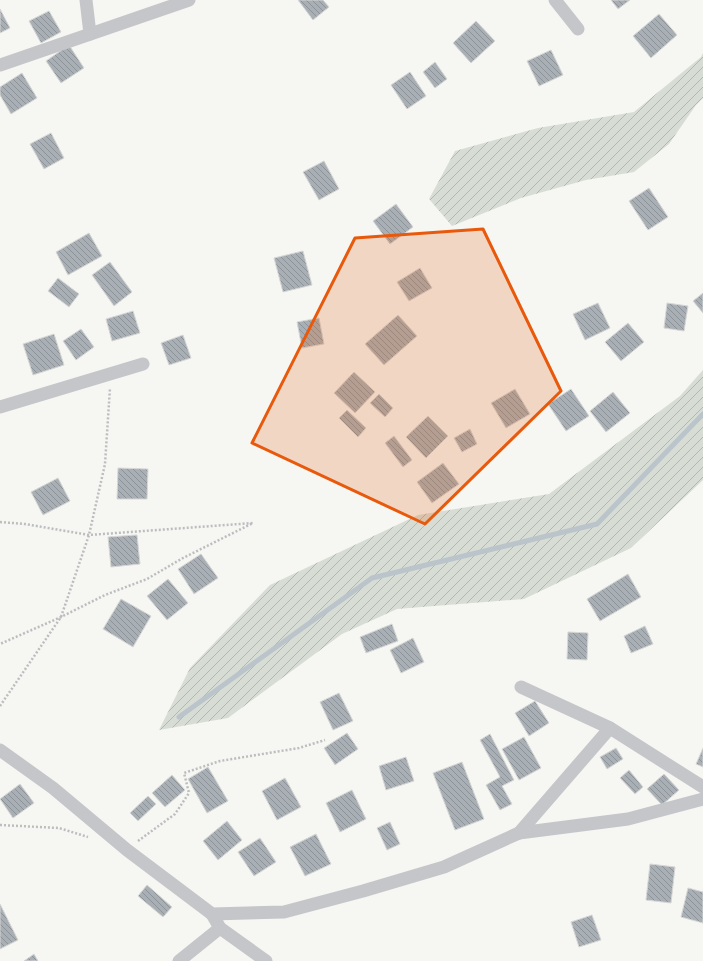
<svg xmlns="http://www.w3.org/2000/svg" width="703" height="961" viewBox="0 0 703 961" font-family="'Titillium Web',sans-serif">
  <defs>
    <pattern id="garden-furrows" width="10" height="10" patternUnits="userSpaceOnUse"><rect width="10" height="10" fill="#d7ddd4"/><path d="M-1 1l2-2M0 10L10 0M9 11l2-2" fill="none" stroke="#b2b8b1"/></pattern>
    <pattern id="building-back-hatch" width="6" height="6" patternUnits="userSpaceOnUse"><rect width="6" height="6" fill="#a8afb5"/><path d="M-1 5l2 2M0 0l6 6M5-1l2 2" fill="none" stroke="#8d9399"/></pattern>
  </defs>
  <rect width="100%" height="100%" fill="#f6f6f3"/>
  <g fill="url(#garden-furrows)">
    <polygon points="703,53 703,98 696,105 669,144 634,172 586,180 521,198 452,226 429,199 455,151 538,128 634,112 701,57"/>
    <polygon points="703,370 703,480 631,548 524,599 397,609 342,634 228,718 159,730 190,668 270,585 418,515 549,494 680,396"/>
  </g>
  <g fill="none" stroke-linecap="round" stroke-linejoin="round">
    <polyline stroke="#bbc4ca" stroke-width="5" points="179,717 372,578 597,524 703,414"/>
  </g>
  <g fill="url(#building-back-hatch)" stroke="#d7d7d5">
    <polygon points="298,0 323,0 329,7 313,20"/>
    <polygon points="611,0 630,0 618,9"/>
    <polygon points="0,9 10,28 0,33"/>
    <polygon points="49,11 61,32 41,43 29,21"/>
    <polygon points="659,14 677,35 651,58 633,36"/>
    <polygon points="476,21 495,41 471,63 453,43"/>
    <polygon points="69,45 84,68 61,83 46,61"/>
    <polygon points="551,50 563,75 539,86 527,61"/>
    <polygon points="435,62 447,79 435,88 423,72"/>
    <polygon points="410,72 426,96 407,109 391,85"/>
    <polygon points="22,73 37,98 11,114 0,95 0,87"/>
    <polygon points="51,133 64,158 44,169 30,144"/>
    <polygon points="324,161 339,189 319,200 303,172"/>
    <polygon points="649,188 668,217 648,230 629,201"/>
    <polygon points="396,204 413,227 390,244 373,221"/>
    <polygon points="89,233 102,256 68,275 56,252"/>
    <polygon points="303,251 312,285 283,292 274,258"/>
    <polygon points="110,262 132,292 114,306 92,275"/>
    <polygon points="420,268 432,288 409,301 397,282"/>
    <polygon points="58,278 79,294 69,307 48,291"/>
    <polygon points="703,293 703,313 693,301"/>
    <polygon points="598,303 610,328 585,340 573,314"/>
    <polygon points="667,303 688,306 684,331 664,328"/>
    <polygon points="133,311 140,333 112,341 106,319"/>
    <polygon points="398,315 417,336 384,365 365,344"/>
    <polygon points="319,318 324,344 302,348 297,322"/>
    <polygon points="628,323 644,342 621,361 605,342"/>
    <polygon points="81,329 94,347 76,360 63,341"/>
    <polygon points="54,334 64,365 33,375 23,344"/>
    <polygon points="183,335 191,358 169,365 161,343"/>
    <polygon points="354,372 375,392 355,413 334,393"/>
    <polygon points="515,389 530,414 506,428 491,403"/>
    <polygon points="571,389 589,416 566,431 548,404"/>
    <polygon points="613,392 630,413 606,432 590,411"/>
    <polygon points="379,394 393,408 385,417 370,403"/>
    <polygon points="347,410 366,428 358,437 339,418"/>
    <polygon points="428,416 448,436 426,458 406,437"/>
    <polygon points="470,429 477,444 462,452 454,438"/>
    <polygon points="394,436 412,460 403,467 385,443"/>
    <polygon points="443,463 459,484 432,503 417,482"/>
    <polygon points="118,468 148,469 147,499 117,499"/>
    <polygon points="58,478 70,501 43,515 31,492"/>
    <polygon points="137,535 140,564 111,567 108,537"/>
    <polygon points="201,554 218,578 194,594 178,569"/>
    <polygon points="628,574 641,597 600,621 587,599"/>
    <polygon points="168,579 188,603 167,620 147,596"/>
    <polygon points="121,599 151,616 133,647 103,629"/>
    <polygon points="392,624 398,641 366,653 360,637"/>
    <polygon points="645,626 653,644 631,653 624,636"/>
    <polygon points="568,632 588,633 587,660 567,659"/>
    <polygon points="413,638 424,662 401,673 390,650"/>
    <polygon points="339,693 353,721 333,730 320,702"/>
    <polygon points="535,701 549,723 529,736 515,713"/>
    <polygon points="347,733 358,749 335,765 324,748"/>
    <polygon points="490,734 514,780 502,786 512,804 500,810 486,785 500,777 480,740"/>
    <polygon points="524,737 541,768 519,780 502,749"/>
    <polygon points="616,748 623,759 607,769 600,757"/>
    <polygon points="703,748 703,767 696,764"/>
    <polygon points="406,757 414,781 386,790 379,766"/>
    <polygon points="462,762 484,819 455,830 433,773"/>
    <polygon points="208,767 228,801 207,813 188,779"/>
    <polygon points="629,770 643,787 635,794 620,778"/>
    <polygon points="664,774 679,790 662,805 647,789"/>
    <polygon points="172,775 185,790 165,807 152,793"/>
    <polygon points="285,778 301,807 277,820 262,791"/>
    <polygon points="20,784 34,803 13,818 0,799"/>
    <polygon points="352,790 366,819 340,832 326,803"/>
    <polygon points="148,796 156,804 138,821 130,813"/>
    <polygon points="227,821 242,840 218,860 203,841"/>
    <polygon points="390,822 400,844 387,850 377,828"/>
    <polygon points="316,834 331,864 305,876 290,847"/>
    <polygon points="260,838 276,862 254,876 238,852"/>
    <polygon points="650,864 675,867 671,903 646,900"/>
    <polygon points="147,885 172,907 163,917 138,896"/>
    <polygon points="688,888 703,892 703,923 681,917"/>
    <polygon points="0,904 18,940 0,949"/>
    <polygon points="592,915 601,940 579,947 571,922"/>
    <polygon points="34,954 38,961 24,961"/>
  </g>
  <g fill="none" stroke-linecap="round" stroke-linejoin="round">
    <g stroke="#bbbdbf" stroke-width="2.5" stroke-dasharray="2 2" stroke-linecap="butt">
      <polyline points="0,522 25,524 89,535 253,523 183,558 147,579 105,595 61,617 0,644"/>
      <polyline points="0,706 61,617 89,535 105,464 110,388"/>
      <polyline points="0,825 59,828 88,837"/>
      <polyline points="138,841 175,814 189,793 184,773 220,761 299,748 325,740"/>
    </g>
    <g stroke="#c4c6ca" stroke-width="13">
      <polyline points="86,0 90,34"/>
      <polyline points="555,0 578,29"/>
      <polyline points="0,65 189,0"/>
      <polyline points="0,407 143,364"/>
      <polyline points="521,687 610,728 703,787"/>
      <polyline points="0,750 53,788 127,850 212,914 284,912 363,891 444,867 519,833 610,728"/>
      <polyline points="519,833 628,819 703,799"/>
      <polyline points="212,914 220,928 266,961"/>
      <polyline points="179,961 220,928"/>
    </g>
  </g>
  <path fill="#e8590c" fill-opacity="0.2" stroke="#e8590c" stroke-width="3" stroke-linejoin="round" d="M483,229L561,391L425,524L252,443L355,238Z"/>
</svg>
